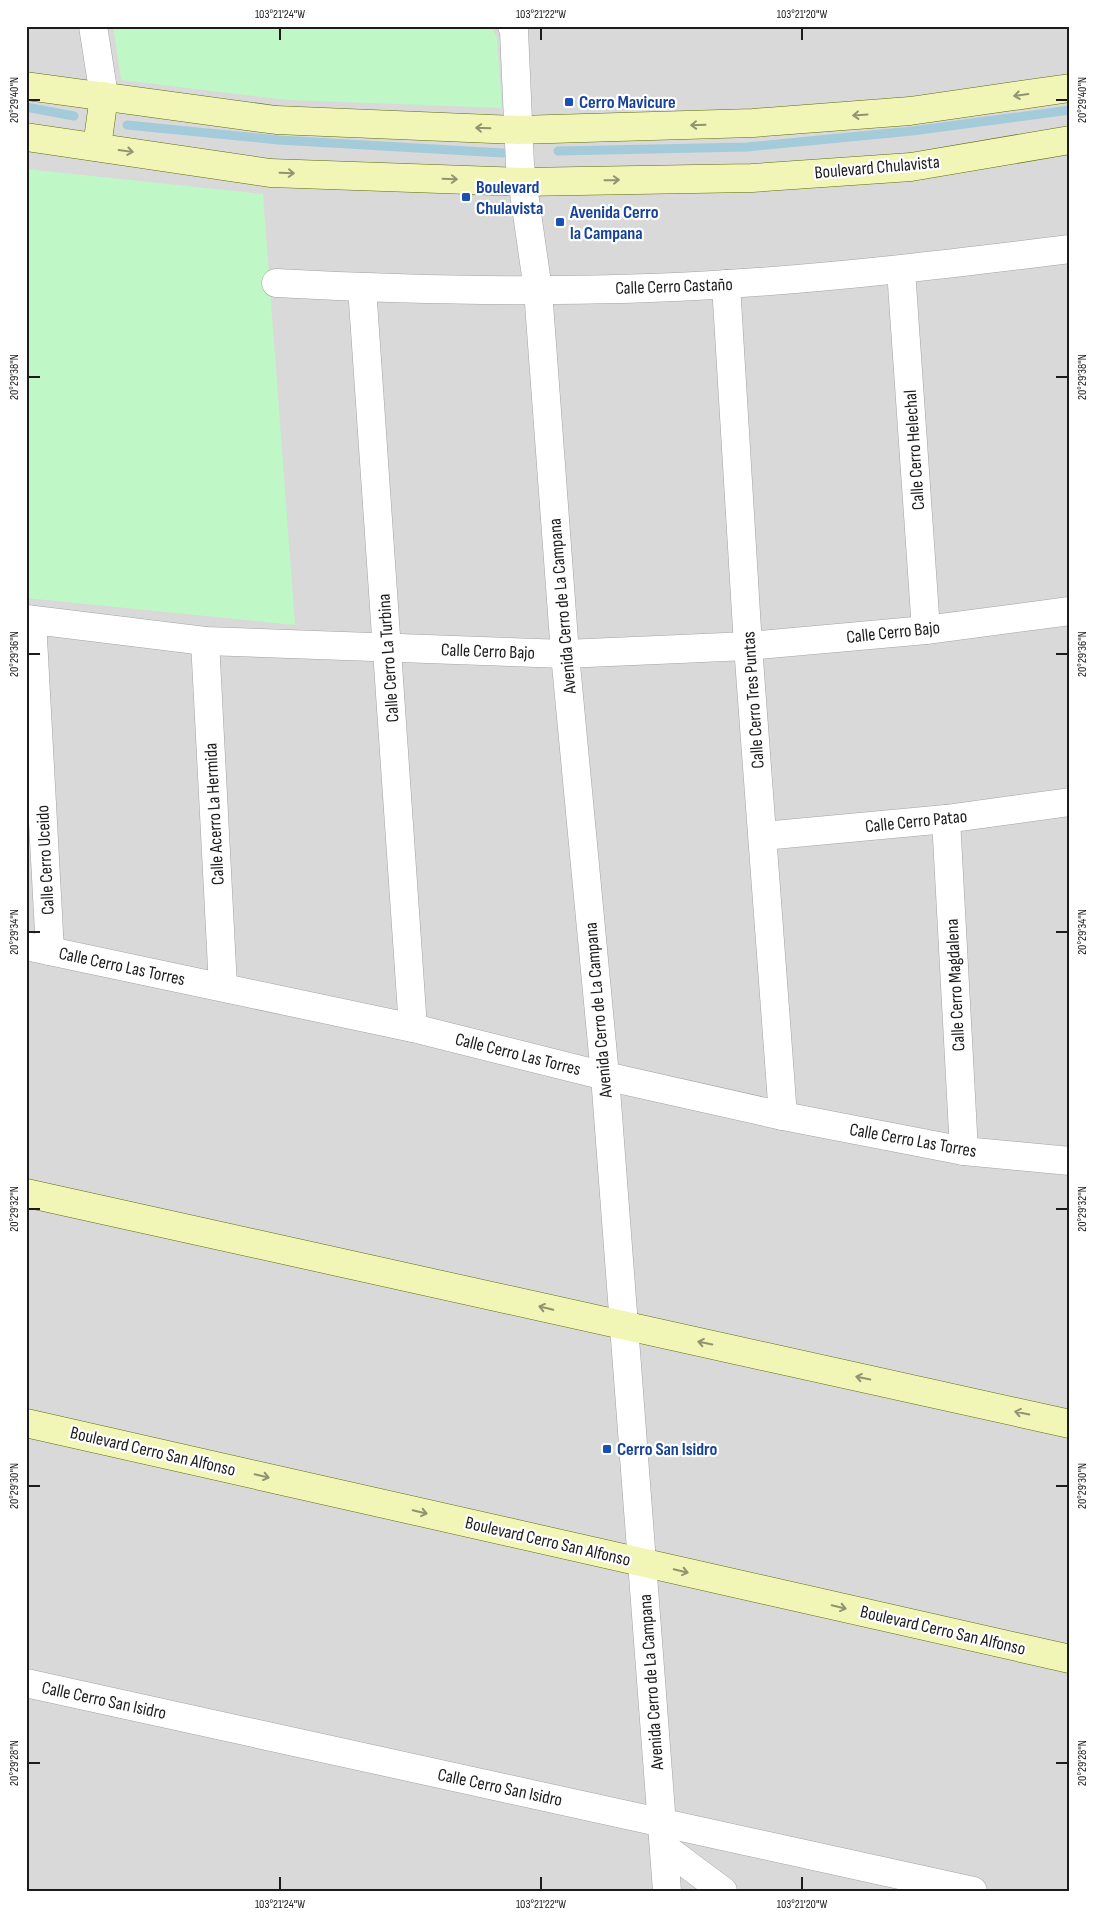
<svg xmlns="http://www.w3.org/2000/svg" width="1096" height="1917" viewBox="0 0 1096 1917" font-family="'Sofia Sans Condensed',sans-serif">
  <rect width="100%" height="100%" fill="#edeae2"/>
  <rect fill="#dad9d9" x="26" y="26" width="1044" height="1865"/>
  <g fill="#bff7c6">
    <polygon points="113,26 491,26 497,38 502,108 288,100 121,80"/>
    <polygon points="26,169 263,194 295,625 26,598"/>
  </g>
  <g fill="none" stroke-linecap="round" stroke-linejoin="round">
    <g stroke="#a3cbd9" stroke-width="9">
      <polyline points="26,107 74,116"/>
      <polyline points="127,125 279,140 503,153"/>
      <polyline points="558,151 747,147 912,131 1070,110"/>
    </g>
    <defs>
      <g id="street">
        <polyline points="93,26 104,96"/>
        <polyline points="512,26 514,31 520,165 538,290 565,654 605,1076 667,1891"/>
        <polyline points="901,270 926,630"/>
        <path d="M276,283C426,291 578,294 728,284C842,277 956,263 1070,249"/>
        <polyline points="726,284 748,646 783,1116"/>
        <polyline points="362,287 413,1028"/>
        <polyline points="26,619 205,641 565,654 748,646 926,630 1070,611"/>
        <polyline points="32,620 50,951"/>
        <polyline points="205,641 223,987"/>
        <polyline points="946,819 964,1151"/>
        <polyline points="763,836 946,819 1070,802"/>
        <polyline points="26,946 413,1028 605,1076 783,1116 964,1151 1070,1161"/>
        <polyline points="26,1683 973,1891"/>
        <polyline points="664,1847 723,1891"/>
      </g>
      <g id="secondary">
        <polyline points="26,86 276,120 518,130 753,123 910,111 1070,88"/>
        <polyline points="26,137 270,173 522,182 752,178 911,167 1070,140"/>
        <polyline points="97,147 104,96"/>
        <polyline points="26,1193 1070,1424"/>
        <polyline points="26,1423 1070,1659"/>
      </g>
    </defs>
    <use href="#street" stroke="#a3a3a3" stroke-width="29"/>
    <use href="#secondary" stroke="#5e6d09" stroke-width="29"/>
    <use href="#street" stroke="#fff" stroke-width="28"/>
    <use href="#secondary" stroke="#f1f6b6" stroke-width="28"/>
  </g>
  <defs><path id="oneway-shaft" d="M-6 0H5M1.5-3L5.5 0L1.5 3" fill="none" stroke-width="1.6" stroke-linecap="round" stroke-linejoin="round" transform="scale(1.25)"/></defs>
  <g stroke="#919471">
    <use href="#oneway-shaft" transform="translate(1021 95) rotate(172)"/>
    <use href="#oneway-shaft" transform="translate(860 115) rotate(176)"/>
    <use href="#oneway-shaft" transform="translate(698 125) rotate(178)"/>
    <use href="#oneway-shaft" transform="translate(483 128) rotate(-178)"/>
    <use href="#oneway-shaft" transform="translate(126 151) rotate(8)"/>
    <use href="#oneway-shaft" transform="translate(287 173) rotate(2)"/>
    <use href="#oneway-shaft" transform="translate(450 179) rotate(2)"/>
    <use href="#oneway-shaft" transform="translate(612 180) rotate(-1)"/>
    <use href="#oneway-shaft" transform="translate(546 1308) rotate(-167)"/>
    <use href="#oneway-shaft" transform="translate(705 1343) rotate(-168)"/>
    <use href="#oneway-shaft" transform="translate(863 1378) rotate(-168)"/>
    <use href="#oneway-shaft" transform="translate(1022 1413) rotate(-168)"/>
    <use href="#oneway-shaft" transform="translate(262 1476) rotate(13)"/>
    <use href="#oneway-shaft" transform="translate(420 1512) rotate(13)"/>
    <use href="#oneway-shaft" transform="translate(681 1571) rotate(13)"/>
    <use href="#oneway-shaft" transform="translate(839 1607) rotate(13)"/>
  </g>
  <path fill="none" stroke="#1c1c1c" stroke-width="2" d="M280,28V40M541,28V40M802,28V40M28,100H40M1056,100H1068M28,377H40M1056,377H1068M28,654H40M1056,654H1068M28,932H40M1056,932H1068M28,1209H40M1056,1209H1068M28,1486H40M1056,1486H1068M28,1763H40M1056,1763H1068M280,1877V1890M541,1877V1890M802,1877V1890"/>
  <g fill="#1a4fb4" stroke="#fff" stroke-width="2">
    <rect x="564" y="97" width="10" height="10" rx="2.5"/>
    <rect x="461" y="192" width="10" height="10" rx="2.5"/>
    <rect x="555" y="217" width="10" height="10" rx="2.5"/>
    <rect x="602" y="1444" width="10" height="10" rx="2.5"/>
  </g>
  <g text-anchor="middle" stroke-width="4.5" stroke-linejoin="round" paint-order="stroke">
    <g font-size="18" font-weight="bold" fill="#164399" stroke="#fff" text-anchor="start">
      <text x="579" y="108">Cerro Mavicure</text>
      <text x="476" y="193">Boulevard<tspan x="476" dy="21">Chulavista</tspan></text>
      <text x="570" y="218">Avenida Cerro<tspan x="570" dy="21">la Campana</tspan></text>
      <text x="617" y="1455">Cerro San Isidro</text>
    </g>
    <g font-size="18" fill="#1c1c1c" stroke="#fff">
      <text transform="translate(877 167) rotate(-5)" y="6">Boulevard Chulavista</text>
      <text transform="translate(674 286) rotate(-2)" y="6">Calle Cerro Castaño</text>
      <text transform="translate(914 450) rotate(-94)" y="6">Calle Cerro Helechal</text>
      <text transform="translate(562 606) rotate(-95)" y="6">Avenida Cerro de La Campana</text>
      <text transform="translate(893 632) rotate(-6)" y="6">Calle Cerro Bajo</text>
      <text transform="translate(488 651) rotate(2)" y="6">Calle Cerro Bajo</text>
      <text transform="translate(388 658) rotate(-94)" y="6">Calle Cerro La Turbina</text>
      <text transform="translate(753 700) rotate(-94)" y="6">Calle Cerro Tres Puntas</text>
      <text transform="translate(214 814) rotate(-93)" y="6">Calle Acerro La Hermida</text>
      <text transform="translate(916 821) rotate(-6)" y="6">Calle Cerro Patao</text>
      <text transform="translate(45 860) rotate(-93)" y="6">Calle Cerro Uceido</text>
      <text transform="translate(122 966) rotate(12)" y="6">Calle Cerro Las Torres</text>
      <text transform="translate(955 985) rotate(-93)" y="6">Calle Cerro Magdalena</text>
      <text transform="translate(598 1010) rotate(-95)" y="6">Avenida Cerro de La Campana</text>
      <text transform="translate(518 1054) rotate(14)" y="6">Calle Cerro Las Torres</text>
      <text transform="translate(913 1140) rotate(10)" y="6">Calle Cerro Las Torres</text>
      <text transform="translate(153 1451) rotate(13)" y="6">Boulevard Cerro San Alfonso</text>
      <text transform="translate(548 1541) rotate(13)" y="6">Boulevard Cerro San Alfonso</text>
      <text transform="translate(943 1630) rotate(13)" y="6">Boulevard Cerro San Alfonso</text>
      <text transform="translate(651 1682) rotate(-94)" y="6">Avenida Cerro de La Campana</text>
      <text transform="translate(104 1700) rotate(12)" y="6">Calle Cerro San Isidro</text>
      <text transform="translate(500 1787) rotate(12)" y="6">Calle Cerro San Isidro</text>
    </g>
  </g>
  <rect width="1096" height="1917" fill="none" stroke="#ffffff" stroke-width="55"/>
  <rect x="28" y="28" width="1040" height="1862" fill="none" stroke="#1c1c1c" stroke-width="2"/>
  <g font-size="12" text-anchor="middle" fill="#1c1c1c">
    <text x="280" y="18">103°21'24"W</text>
    <text x="541" y="18">103°21'22"W</text>
    <text x="802" y="18">103°21'20"W</text>
    <text transform="translate(14 100) rotate(-90)" y="4">20°29'40"N</text>
    <text transform="translate(1082 100) rotate(-90)" y="4">20°29'40"N</text>
    <text transform="translate(14 377) rotate(-90)" y="4">20°29'38"N</text>
    <text transform="translate(1082 377) rotate(-90)" y="4">20°29'38"N</text>
    <text transform="translate(14 654) rotate(-90)" y="4">20°29'36"N</text>
    <text transform="translate(1082 654) rotate(-90)" y="4">20°29'36"N</text>
    <text transform="translate(14 932) rotate(-90)" y="4">20°29'34"N</text>
    <text transform="translate(1082 932) rotate(-90)" y="4">20°29'34"N</text>
    <text transform="translate(14 1209) rotate(-90)" y="4">20°29'32"N</text>
    <text transform="translate(1082 1209) rotate(-90)" y="4">20°29'32"N</text>
    <text transform="translate(14 1486) rotate(-90)" y="4">20°29'30"N</text>
    <text transform="translate(1082 1486) rotate(-90)" y="4">20°29'30"N</text>
    <text transform="translate(14 1763) rotate(-90)" y="4">20°29'28"N</text>
    <text transform="translate(1082 1763) rotate(-90)" y="4">20°29'28"N</text>
    <text x="280" y="1908">103°21'24"W</text>
    <text x="541" y="1908">103°21'22"W</text>
    <text x="802" y="1908">103°21'20"W</text>
  </g>
</svg>
